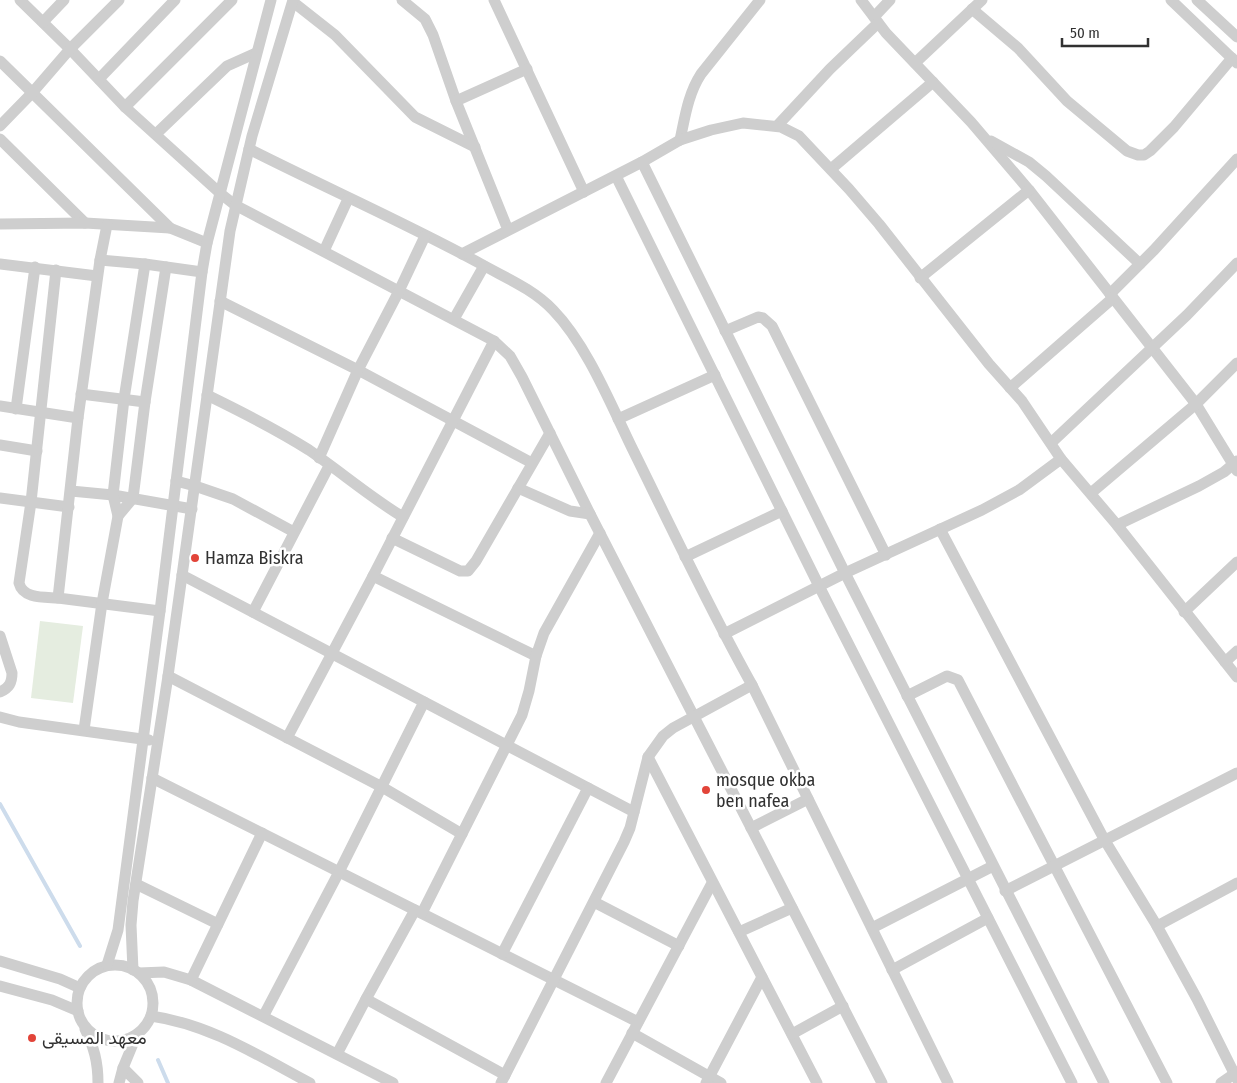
<svg xmlns="http://www.w3.org/2000/svg" width="1237" height="1083" viewBox="0 0 1237 1083" font-family="'Fira Sans Condensed',Vazirmatn,sans-serif">
  <rect width="100%" height="100%" fill="#fff"/>
  <polygon fill="#e5ede0" points="40,621 83,626 73,703 31,698"/>
  <g fill="none" stroke-linecap="round" stroke-linejoin="round">
    <g stroke="#cddcec" stroke-width="4">
      <polyline points="0,804 80,946"/>
      <polyline points="158,1060 168,1083"/>
    </g>
    <g stroke="#cecece" stroke-width="11">
      <polyline points="20,0 70,49 125,107 221,194 235,205 494,341 510,356 522,377 590,514 882,1083"/>
      <polyline points="402,0 425,19 433,35 456,101 508,230"/>
      <polyline points="494,0 584,192"/>
      <polyline points="861,0 886,33 971,122 1029,190 1196,404 1237,471"/>
      <polyline points="1171,0 1237,63"/>
      <polyline points="1197,0 1237,37"/>
      <polyline points="293,2 335,35 415,117 475,147"/>
      <polyline points="972,9 1018,48 1067,101 1127,151 1138,155 1144,155 1150,151 1174,127 1232,58"/>
      <polyline points="874,17 890,0"/>
      <polyline points="43,22 64,0"/>
      <polyline points="0,61 170,228"/>
      <polyline points="915,63 982,0"/>
      <polyline points="99,79 175,0"/>
      <polyline points="456,101 527,69"/>
      <polyline points="125,107 232,0"/>
      <polyline points="0,126 32,93 70,49 119,0"/>
      <polyline points="777,126 830,69 878,23"/>
      <polyline points="156,134 227,66 256,53"/>
      <polyline points="0,139 85,223"/>
      <path d="M680,140C685,117 688,94 701,74L760,0"/>
      <polyline points="991,141 1029,162 1046,176 1140,264"/>
      <path d="M249,149C326,188 406,223 481,264C506,278 533,289 553,310C587,345 611,405 633,450C672,529 709,608 752,685L948,1083"/>
      <polyline points="642,162 845,573 1104,1083"/>
      <polyline points="831,169 933,82"/>
      <polyline points="616,176 819,586 1072,1083"/>
      <polyline points="0,224 85,223 170,228 207,243"/>
      <polyline points="324,251 348,199"/>
      <polyline points="462,254 642,162 680,140 711,130 743,123 781,127 799,136 849,189 879,224 989,364 1022,401 1061,459 1117,525 1237,677"/>
      <polyline points="100,260 107,225"/>
      <polyline points="0,264 97,276"/>
      <path d="M56,270L31,502L19,583C23,599 44,597 58,598"/>
      <polyline points="920,278 1029,190"/>
      <polyline points="1110,294 1154,250 1237,159"/>
      <polyline points="220,301 358,370 532,463"/>
      <polyline points="454,319 484,266"/>
      <polyline points="725,331 758,317 763,318 772,326 886,555"/>
      <polyline points="1010,388 1113,298"/>
      <polyline points="81,394 145,402"/>
      <path d="M207,395C242,412 276,429 309,450C341,472 370,497 403,517"/>
      <polyline points="0,406 78,418"/>
      <polyline points="16,409 35,267"/>
      <polyline points="618,419 715,375"/>
      <polyline points="1051,443 1187,315 1237,263"/>
      <polyline points="0,445 37,451"/>
      <polyline points="319,458 358,370 399,291 425,236"/>
      <polyline points="176,481 195,486 233,499 294,532"/>
      <polyline points="518,488 570,511 590,514"/>
      <polyline points="71,491 113,495 192,509"/>
      <polyline points="1091,493 1196,404 1237,363"/>
      <polyline points="0,498 69,507"/>
      <polyline points="118,516 133,498 145,402 166,267"/>
      <polyline points="1117,525 1199,486 1224,472 1237,461"/>
      <polyline points="940,529 1104,839 1157,926 1197,999 1237,1079"/>
      <polyline points="392,538 460,571 468,571 476,561 550,433"/>
      <polyline points="685,557 782,511"/>
      <polyline points="182,575 634,812"/>
      <polyline points="373,576 536,656"/>
      <polyline points="160,611 58,598 78,418 100,260 145,264 202,272"/>
      <polyline points="253,612 329,466"/>
      <polyline points="1184,612 1237,562"/>
      <polyline points="724,634 845,573 982,510 1019,490 1061,459"/>
      <path d="M0,636L12,673C12,683 9,688 0,692"/>
      <polyline points="1225,662 1237,651"/>
      <polyline points="168,676 382,787 462,834"/>
      <polyline points="907,696 947,676 958,680 1167,1083"/>
      <polyline points="0,717 19,722 149,740"/>
      <polyline points="84,730 102,603 118,516 113,495 124,399 145,264"/>
      <polyline points="287,738 373,576 494,341"/>
      <polyline points="648,757 817,1083"/>
      <polyline points="152,778 638,1022"/>
      <polyline points="751,828 808,799"/>
      <polyline points="136,884 218,924"/>
      <polyline points="1005,891 1237,773"/>
      <polyline points="594,902 679,946"/>
      <polyline points="415,910 366,999 505,1075"/>
      <polyline points="422,913 522,715 529,691 536,656 544,633 600,533"/>
      <polyline points="1157,926 1237,883"/>
      <polyline points="872,928 993,866"/>
      <polyline points="739,932 792,908"/>
      <polyline points="502,954 588,788"/>
      <polyline points="0,961 60,979 80,988"/>
      <circle cx="115" cy="1003" r="38"/>
      <polyline points="107,965 118,930 160,611 202,272 207,243 271,0"/>
      <polyline points="133,970 131,925 133,901 168,676 230,231 252,136 293,0"/>
      <polyline points="892,970 988,918"/>
      <polyline points="139,973 164,972 191,980 393,1083"/>
      <polyline points="191,980 262,833"/>
      <polyline points="0,986 52,1000 78,1011"/>
      <polyline points="264,1015 339,872 424,702"/>
      <path d="M151,1016C209,1024 259,1056 310,1083"/>
      <path d="M85,1029C94,1047 98,1062 98,1083"/>
      <polyline points="632,1033 721,1083"/>
      <polyline points="792,1034 843,1006"/>
      <polyline points="337,1054 366,999"/>
      <polyline points="123,1068 138,1083"/>
      <polyline points="119,1083 123,1068 137,1034"/>
      <polyline points="501,1083 624,842 630,828 648,757 663,736 673,728 752,685"/>
      <polyline points="606,1083 712,883"/>
      <polyline points="706,1083 762,977"/>
      <polyline points="1221,1083 1237,1072"/>
    </g>
  </g>
  <g fill="#e24439" stroke="#fff" stroke-width="2">
    <circle cx="195" cy="558" r="5"/>
    <circle cx="706" cy="790" r="5"/>
    <circle cx="32" cy="1038" r="5"/>
  </g>
  <g text-anchor="middle" stroke-width="5" stroke-linejoin="round" paint-order="stroke">
    <g font-size="18" fill="#313131" stroke="#fff" text-anchor="start">
      <text x="205" y="564">Hamza Biskra</text>
      <text x="716" y="786">mosque okba<tspan x="716" dy="21">ben nafea</tspan></text>
      <text x="42" y="1044">معهد المسيقى</text>
    </g>
  </g>
  <path d="M1062 38v8h86v-8" fill="none" stroke="#313131" stroke-width="2.5"/>
  <text x="1070" y="38" font-size="15" fill="#313131" stroke="#ffffff" stroke-width="4" paint-order="stroke">50 m</text>
</svg>
